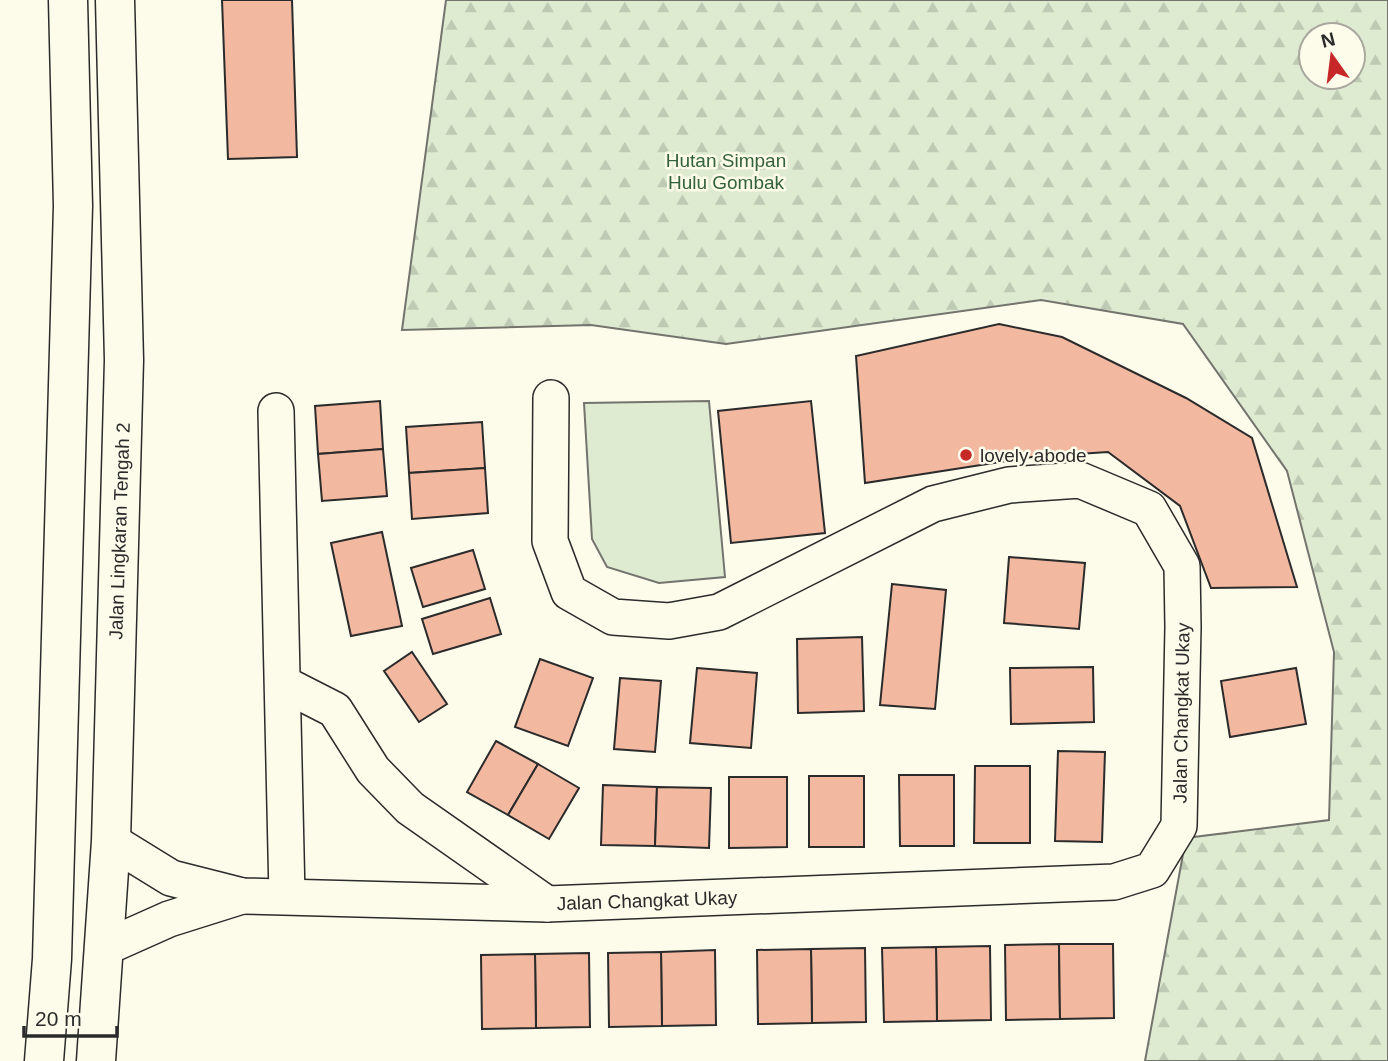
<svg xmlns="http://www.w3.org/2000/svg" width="1388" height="1061" viewBox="0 0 1388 1061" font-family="Arial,sans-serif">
  <defs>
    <pattern id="forest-firs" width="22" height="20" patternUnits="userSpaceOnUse" patternTransform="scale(1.75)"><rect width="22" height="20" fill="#deebd1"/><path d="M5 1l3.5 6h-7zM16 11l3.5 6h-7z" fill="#bfcab4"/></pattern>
  </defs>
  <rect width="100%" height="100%" fill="#fdfbea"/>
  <polygon fill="#deebd1" stroke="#74746e" stroke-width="2" points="709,401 725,577 659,583 607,567 592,539 584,403"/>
  <path fill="url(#forest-firs)" stroke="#74746e" stroke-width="2" fill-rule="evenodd" d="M446,0H1388V1061H1145L1186,838L1329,820L1334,652L1287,471L1183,324L1041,300L726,344L591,325L402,330ZM1311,35H1353V77H1311Z"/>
  <g fill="#f2b8a0" stroke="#2b2b2b" stroke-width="2">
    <polygon points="222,0 292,0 297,157 228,159"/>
    <polygon points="999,324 1062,337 1186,398 1252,438 1297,587 1211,588 1180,506 1108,452 1032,457 865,483 856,356"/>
    <polygon points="380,401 383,449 318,454 315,406"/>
    <polygon points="811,401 825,533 731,543 718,411"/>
    <polygon points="482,422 485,468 409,473 406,427"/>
    <polygon points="383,449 387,496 322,501 318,454"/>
    <polygon points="485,468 488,513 412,519 409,473"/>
    <polygon points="382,532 402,626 351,636 331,543"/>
    <polygon points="473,550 485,589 423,607 411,568"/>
    <polygon points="1009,557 1085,563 1079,629 1004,623"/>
    <polygon points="892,584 946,590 935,709 880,705"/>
    <polygon points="490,598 501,634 433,654 422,619"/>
    <polygon points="862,637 864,711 798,713 797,639"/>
    <polygon points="412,652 447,704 419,722 384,671"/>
    <polygon points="540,659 593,678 568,746 515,727"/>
    <polygon points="1093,667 1094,722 1011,724 1010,668"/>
    <polygon points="697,668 757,673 751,748 690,743"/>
    <polygon points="1296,668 1306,724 1230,737 1221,681"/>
    <polygon points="620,678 661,681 655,752 614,749"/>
    <polygon points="496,741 538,764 508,815 467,792"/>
    <polygon points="1058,751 1105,752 1102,842 1055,841"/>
    <polygon points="538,764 579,788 549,839 508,815"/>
    <polygon points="975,766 1030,766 1030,843 974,843"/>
    <polygon points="899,775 954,775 954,846 900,846"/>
    <rect x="809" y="776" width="55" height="71"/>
    <polygon points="729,777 787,777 787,847 729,848"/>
    <polygon points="603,785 657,787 655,846 601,845"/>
    <polygon points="657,787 711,788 709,848 655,846"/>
    <polygon points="1059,944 1060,1019 1006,1020 1005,945"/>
    <polygon points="1059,944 1113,944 1114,1018 1060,1019"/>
    <polygon points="990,946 991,1020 937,1021 936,947"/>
    <polygon points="936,947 937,1021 884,1022 882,948"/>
    <polygon points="865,948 866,1022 812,1023 811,949"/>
    <polygon points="811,949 812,1023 758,1024 757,950"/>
    <polygon points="715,950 716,1025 662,1026 661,952"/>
    <polygon points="661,952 662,1026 609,1027 608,953"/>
    <polygon points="589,953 590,1027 536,1028 535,954"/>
    <polygon points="535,954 536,1028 482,1029 481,955"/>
  </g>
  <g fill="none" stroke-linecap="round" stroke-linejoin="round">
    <defs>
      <g id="minor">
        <polyline points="276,411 287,896"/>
        <polyline points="284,684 335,710 373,770 410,808 547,904"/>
        <polyline points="111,841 171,878 242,896 547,904 1114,882 1152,870 1179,826 1183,627 1182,566 1149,509 1080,480 1009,485 933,504 719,612 669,621 613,617 569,592 550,541 551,398"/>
        <polyline points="104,948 169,919 242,896"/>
      </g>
      <g id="highway">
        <polyline points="44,1061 52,959 73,206 68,0"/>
        <polyline points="96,1061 111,841 124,360 115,0"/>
      </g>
    </defs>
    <use href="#minor" stroke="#2b2b2b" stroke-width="38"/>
    <use href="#highway" stroke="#2b2b2b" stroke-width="41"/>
    <use href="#minor" stroke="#fdfbea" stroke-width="35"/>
    <use href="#highway" stroke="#fdfbea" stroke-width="38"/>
  </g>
  <circle fill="#c62828" stroke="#fdfbea" stroke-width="2.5" cx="966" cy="455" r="7"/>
  <g text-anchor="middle" stroke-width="5" stroke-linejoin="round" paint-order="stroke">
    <g font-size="19" fill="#34623c" stroke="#fdfbea">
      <text x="726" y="167">Hutan Simpan<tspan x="726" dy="22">Hulu Gombak</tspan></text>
    </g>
    <g font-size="19" fill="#2b2b2b" stroke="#fdfbea" text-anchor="start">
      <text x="980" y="462">lovely abode</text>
    </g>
    <g font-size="19" fill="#2b2b2b" stroke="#fdfbea">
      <text transform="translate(119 531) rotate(-88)" y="7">Jalan Lingkaran Tengah 2</text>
      <text transform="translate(1181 713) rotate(-89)" y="7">Jalan Changkat Ukay</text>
      <text transform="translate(647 900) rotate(-2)" y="7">Jalan Changkat Ukay</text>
    </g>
  </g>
  <g transform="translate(1332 56) rotate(346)"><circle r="33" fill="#fdfbea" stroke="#a9a89e" stroke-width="2"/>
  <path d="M0-5L12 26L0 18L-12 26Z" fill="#c62828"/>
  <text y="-10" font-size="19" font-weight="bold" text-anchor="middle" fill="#2b2b2b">N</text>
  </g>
  <path d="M24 1026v10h93v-10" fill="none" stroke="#2b2b2b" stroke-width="3.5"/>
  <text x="35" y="1026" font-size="21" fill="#2b2b2b" stroke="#fdfbea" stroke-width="5" paint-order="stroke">20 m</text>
</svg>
